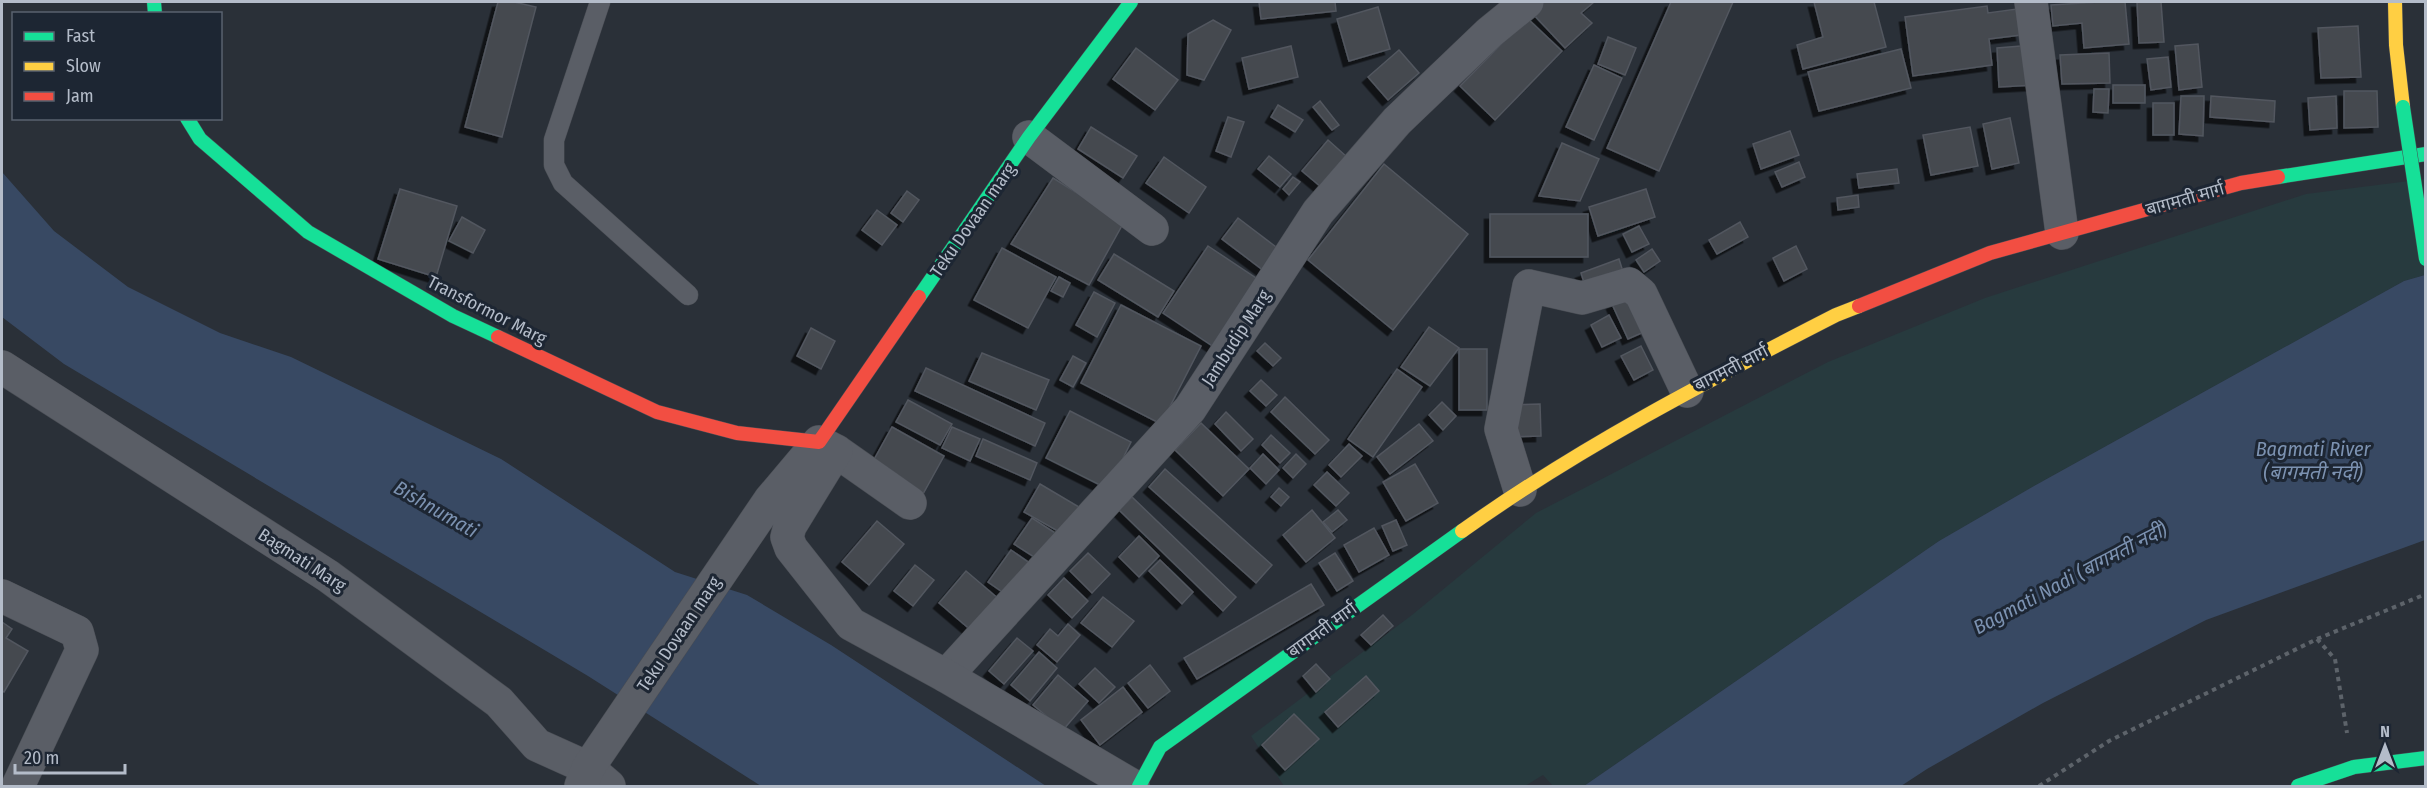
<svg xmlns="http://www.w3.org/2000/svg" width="2427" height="788" viewBox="0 0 2427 788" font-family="'Fira Sans Condensed','Noto Sans Devanagari',sans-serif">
  <defs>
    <filter id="shadow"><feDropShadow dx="-5.5" dy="5.5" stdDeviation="0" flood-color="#0009"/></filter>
  </defs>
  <rect width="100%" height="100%" fill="#2a3038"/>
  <polygon fill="#273a3e" points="2425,179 2425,275 2404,281 2034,486 1939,541 1584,786 1553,786 1543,775 1525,786 1284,786 1251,736 1412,615 1536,513 1828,362 1985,298 2306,194"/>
  <g fill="#384963">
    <polygon points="2,172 54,231 128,287 220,333 291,357 501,459 675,572 747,595 831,645 1046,786 761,786 588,676 64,364 2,317"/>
    <polygon points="2425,275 2425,540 2206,620 2043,703 1927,769 1901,786 1584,786 1939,541 2034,486 2404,281"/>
  </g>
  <g fill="#444950" stroke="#52575f" stroke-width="1.5" filter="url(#shadow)">
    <polygon points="498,2 514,2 536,7 502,137 465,127"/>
    <polygon points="1259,2 1335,2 1336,11 1261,19"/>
    <polygon points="1544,2 1594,2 1581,13 1592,23 1565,48 1532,13"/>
    <polygon points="1671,2 1733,2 1659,171 1607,148"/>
    <polygon points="1814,2 1874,2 1886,47 1803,69 1797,45 1823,37"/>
    <polygon points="2099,2 2125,2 2129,44 2084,48 2082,23 2053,26 2051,5"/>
    <polygon points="2137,2 2161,2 2164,42 2139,43"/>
    <polygon points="1987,6 1988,13 2017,9 2021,35 1989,39 1992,65 1913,76 1905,17"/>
    <polygon points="1378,7 1390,49 1349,61 1337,19"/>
    <polygon points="1527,18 1562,51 1495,120 1460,86"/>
    <polygon points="1213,20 1231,30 1204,80 1187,75 1188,34"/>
    <polygon points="2358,26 2361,77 2321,78 2318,28"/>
    <polygon points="1608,37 1636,48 1625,75 1598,64"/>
    <polygon points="2198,44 2202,87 2179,90 2175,46"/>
    <polygon points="2033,45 2035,85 1999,87 1997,48"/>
    <polygon points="1291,46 1298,77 1249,89 1242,58"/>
    <polygon points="1136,48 1178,80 1155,110 1113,79"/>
    <polygon points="1901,49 1911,88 1819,111 1808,72"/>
    <polygon points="1399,50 1419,73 1388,100 1368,77"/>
    <polygon points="2109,53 2110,83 2062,84 2060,55"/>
    <polygon points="2168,57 2171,87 2151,90 2147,59"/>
    <polygon points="1594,65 1622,78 1594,140 1566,127"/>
    <rect x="2113" y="85" width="32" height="18"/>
    <polygon points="2094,89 2109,89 2108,113 2093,112"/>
    <polygon points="2344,91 2377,91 2378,127 2344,128"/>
    <polygon points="2181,96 2204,96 2203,136 2179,134"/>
    <polygon points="2211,96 2275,101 2274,122 2210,117"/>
    <polygon points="2336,96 2337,128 2310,130 2308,98"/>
    <polygon points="1320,101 1339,125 1332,130 1313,107"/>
    <rect x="2153" y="103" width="21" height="32"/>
    <polygon points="1278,105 1303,120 1295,132 1271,117"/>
    <polygon points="1228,117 1244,122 1231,157 1216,151"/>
    <polygon points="2010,118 2019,163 1992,169 1983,124"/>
    <polygon points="1091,127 1137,156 1123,178 1078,149"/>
    <polygon points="1970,127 1978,166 1931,175 1923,135"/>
    <polygon points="1790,131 1799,155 1761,169 1753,144"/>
    <polygon points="1328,140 1347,157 1321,187 1302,171"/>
    <polygon points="1562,143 1599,159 1580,201 1539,196"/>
    <polygon points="1269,156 1291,174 1280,187 1258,169"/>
    <polygon points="1164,157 1206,187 1189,213 1146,183"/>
    <polygon points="1799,162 1805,177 1782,187 1775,172"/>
    <polygon points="1384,164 1468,234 1393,330 1308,260"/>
    <polygon points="1897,169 1899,183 1859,188 1857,174"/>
    <polygon points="1293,177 1300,182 1289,195 1283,189"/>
    <polygon points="1053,178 1124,222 1089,285 1011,244"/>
    <polygon points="400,189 457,206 436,277 378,259"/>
    <polygon points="1646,189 1655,217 1598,236 1589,207"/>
    <polygon points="907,191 919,200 903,222 891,213"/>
    <polygon points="1858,195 1859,207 1838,210 1837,198"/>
    <polygon points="877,210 897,225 882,245 862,230"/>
    <rect x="1490" y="214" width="98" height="43"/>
    <polygon points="462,217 485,230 473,253 449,241"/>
    <polygon points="1238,218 1284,253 1268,274 1222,239"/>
    <polygon points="1740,222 1748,237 1717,254 1709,240"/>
    <polygon points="1639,226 1649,244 1632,252 1623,234"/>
    <polygon points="1208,246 1268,286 1223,353 1163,313"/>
    <polygon points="1796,246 1807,269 1784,281 1773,258"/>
    <polygon points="1002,248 1056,277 1028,328 974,300"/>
    <polygon points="1652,249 1660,261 1644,272 1636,260"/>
    <polygon points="1114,254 1174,291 1158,317 1098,280"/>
    <polygon points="1619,259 1625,278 1587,292 1581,273"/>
    <polygon points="1059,277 1070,283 1063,297 1051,291"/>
    <polygon points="1094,292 1115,303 1097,337 1076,325"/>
    <polygon points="1631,295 1646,331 1628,339 1612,304"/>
    <polygon points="1121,305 1201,346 1161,424 1081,383"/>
    <polygon points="1609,315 1621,338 1602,347 1591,325"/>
    <polygon points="1429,327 1459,348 1430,386 1401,367"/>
    <polygon points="811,328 835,341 821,369 797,356"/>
    <polygon points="1265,343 1281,358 1273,366 1257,351"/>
    <polygon points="1641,346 1653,370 1634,380 1621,356"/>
    <rect x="1459" y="349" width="28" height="61"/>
    <polygon points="982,353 1049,380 1036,410 969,381"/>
    <polygon points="1073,356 1086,363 1073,387 1060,380"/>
    <polygon points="926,368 1045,423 1035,446 915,391"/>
    <polygon points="1397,369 1422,387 1373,457 1348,439"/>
    <polygon points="1261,380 1277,395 1266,406 1250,391"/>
    <polygon points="1285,397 1329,440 1315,454 1271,412"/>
    <polygon points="908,400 952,424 940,445 896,422"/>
    <polygon points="1442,402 1456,416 1443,430 1429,415"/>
    <polygon points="1540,404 1541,436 1508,437 1507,405"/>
    <polygon points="1070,411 1131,442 1108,489 1046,458"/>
    <polygon points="1226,412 1253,439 1241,451 1215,424"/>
    <polygon points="1201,423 1249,469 1223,496 1175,450"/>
    <polygon points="1419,424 1433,441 1390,474 1377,457"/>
    <polygon points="892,427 944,456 923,494 871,465"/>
    <polygon points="952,427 980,439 970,461 942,448"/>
    <polygon points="1271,435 1290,453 1280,463 1262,445"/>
    <polygon points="983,439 1037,463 1030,480 976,456"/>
    <polygon points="1349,444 1362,456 1341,477 1329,465"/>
    <polygon points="1263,454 1279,470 1266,484 1250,468"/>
    <polygon points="1296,454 1306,464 1293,478 1283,468"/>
    <polygon points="1415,464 1438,503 1406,521 1383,482"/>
    <polygon points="1165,469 1272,565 1256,583 1149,487"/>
    <polygon points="1327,472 1349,493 1336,506 1314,485"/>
    <polygon points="1040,484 1079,507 1063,534 1024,512"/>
    <polygon points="1279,488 1289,497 1281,506 1271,497"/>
    <polygon points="1132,497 1236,597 1223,611 1119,510"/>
    <polygon points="1312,510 1335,538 1306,562 1283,535"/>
    <polygon points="1338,510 1347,520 1332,532 1323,522"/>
    <polygon points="1032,518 1063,538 1045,564 1014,544"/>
    <polygon points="1396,520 1407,545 1393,551 1382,526"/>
    <polygon points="877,521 904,544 869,585 842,562"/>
    <polygon points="1374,528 1389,555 1359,572 1344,545"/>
    <polygon points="1139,536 1159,556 1139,577 1119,557"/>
    <polygon points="1011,550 1034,566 1011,598 988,582"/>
    <polygon points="1088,553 1110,574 1092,593 1070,571"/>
    <polygon points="1335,553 1353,581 1337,591 1319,563"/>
    <polygon points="1160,560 1193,592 1182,604 1149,571"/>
    <polygon points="915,565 934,580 913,606 894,591"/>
    <polygon points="966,571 1000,600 973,632 939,603"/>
    <polygon points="1064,578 1088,601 1072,618 1048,595"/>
    <polygon points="1311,584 1324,605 1197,679 1184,658"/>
    <polygon points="1103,597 1134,621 1112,647 1081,623"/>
    <polygon points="1383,615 1393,626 1371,645 1361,635"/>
    <polygon points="2,622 12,629 6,638 28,651 4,692 2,691"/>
    <polygon points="1068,624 1080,635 1057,662 1037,645 1050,629 1058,636"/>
    <polygon points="1017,638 1033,651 1004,684 989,671"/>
    <polygon points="1039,652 1057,668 1030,701 1011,685"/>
    <polygon points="1316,664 1330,679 1316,692 1303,676"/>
    <polygon points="1150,665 1170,691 1148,708 1128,683"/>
    <polygon points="1095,668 1115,687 1099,703 1079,684"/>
    <polygon points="1058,675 1088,701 1063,730 1033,705"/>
    <polygon points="1366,676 1379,691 1338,727 1325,712"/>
    <polygon points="1123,687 1142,712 1100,745 1081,720"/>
    <polygon points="1294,714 1319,739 1285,770 1262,745"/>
  </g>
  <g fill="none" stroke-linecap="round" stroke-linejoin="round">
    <defs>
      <polyline id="lane" points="600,2 554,140 554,165 563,183 688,295"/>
      <g id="street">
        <polyline points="2031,2 2062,233"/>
        <polyline points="1029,137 1152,229"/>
        <polyline points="2,367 328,576 499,702 537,745 588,768 609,786"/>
        <polyline points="836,451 910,503"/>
        <polyline points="1520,490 1501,429 1529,286 1582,298 1629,284 1641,294 1687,391"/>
        <polyline points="2,596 77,632 82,650 18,786"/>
        <polyline points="946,676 1190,409 1318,212 1397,121 1489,33 1527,2"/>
        <polyline points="581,786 588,768 770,500 819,442 836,451 790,526 787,537 791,548 851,624 946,676 1133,786"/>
      </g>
      <g id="fast">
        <polyline points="154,2 155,14"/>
        <polyline points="187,118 200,139 308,232 453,316 498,337"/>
        <polyline points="2278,177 2426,154"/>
        <polyline points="919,297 1029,137 1131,2"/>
        <polyline points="1139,786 1160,747 1462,531"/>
        <polyline points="2298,786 2354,767 2426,758"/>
      </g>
      <g id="slow">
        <polyline points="2395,2 2396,45 2403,107"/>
        <path d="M1462,531C1580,447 1707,381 1836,315L1859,306"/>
      </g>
      <g id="jam">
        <polyline points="1859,306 1990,253 2241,183 2278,177"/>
        <polyline points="498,337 657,412 737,433 819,442 919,297"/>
      </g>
    </defs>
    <use href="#lane" stroke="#484c53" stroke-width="21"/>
    <use href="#street" stroke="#484c53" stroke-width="34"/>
    <use href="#fast" stroke="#484c53" stroke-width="15"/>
    <use href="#slow" stroke="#484c53" stroke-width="15"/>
    <use href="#jam" stroke="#484c53" stroke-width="15"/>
    <g stroke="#5d636a" stroke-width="4" stroke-dasharray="4.5 4.5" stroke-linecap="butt">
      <polyline points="2317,639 2335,659 2347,733"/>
      <polyline points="2039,786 2109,741 2317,639 2426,594"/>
    </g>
    <use href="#lane" stroke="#5a5e66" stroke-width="20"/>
    <use href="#street" stroke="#5a5e66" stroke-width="33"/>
    <use href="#fast" stroke="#16e098" stroke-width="14"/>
    <use href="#slow" stroke="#ffcf43" stroke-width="14"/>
    <use href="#jam" stroke="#f24e42" stroke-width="14"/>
    <defs>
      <polyline id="fast-bridge" points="2403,107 2426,259"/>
    </defs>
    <use href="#fast-bridge" stroke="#484c53" stroke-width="15" stroke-linecap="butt"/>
    <use href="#fast-bridge" stroke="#16e098" stroke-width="14"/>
  </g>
  <g text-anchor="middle" stroke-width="6" stroke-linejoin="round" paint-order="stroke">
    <g font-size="18" fill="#b4bcc9" stroke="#1d2633">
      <text transform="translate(2185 199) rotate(-16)" y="6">बागमती मार्ग</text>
      <text transform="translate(973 220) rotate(-55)" y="6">Teku Dovaan marg</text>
      <text transform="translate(487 310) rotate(27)" y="6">Transformor Marg</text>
      <text transform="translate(1236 338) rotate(-57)" y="6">Jambudip Marg</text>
      <text transform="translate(1731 368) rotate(-27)" y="6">बागमती मार्ग</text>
      <text transform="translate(302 560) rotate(33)" y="6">Bagmati Marg</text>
      <text transform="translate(1322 630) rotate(-36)" y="6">बागमती मार्ग</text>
      <text transform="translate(679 634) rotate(-56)" y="6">Teku Dovaan marg</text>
    </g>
    <g font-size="20" font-style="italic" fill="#7c92b1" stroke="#1d2633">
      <text x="2313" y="456">Bagmati River<tspan x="2313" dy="23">(बागमती नदी)</tspan></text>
      <text transform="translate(436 509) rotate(30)" y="7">Bishnumati</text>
      <text transform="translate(2070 578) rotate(-28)" y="7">Bagmati Nadi (बागमती नदी)</text>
    </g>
  </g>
  <rect width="2427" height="788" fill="none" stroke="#b4bcc9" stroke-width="6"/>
  <rect x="12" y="12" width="210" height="108" fill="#1d2633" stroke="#59626f" stroke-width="1.5"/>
  <rect x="24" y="32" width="30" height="9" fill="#16e098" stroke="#59626f" stroke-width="1.5"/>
  <text x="66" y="42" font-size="18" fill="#b4bcc9">Fast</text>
  <rect x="24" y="62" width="30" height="9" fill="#ffcf43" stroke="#59626f" stroke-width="1.5"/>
  <text x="66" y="72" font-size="18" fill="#b4bcc9">Slow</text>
  <rect x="24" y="92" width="30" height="9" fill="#f24e42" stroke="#59626f" stroke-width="1.5"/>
  <text x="66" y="102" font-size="18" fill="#b4bcc9">Jam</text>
  <g transform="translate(2385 746)" stroke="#1d2633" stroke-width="4.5" paint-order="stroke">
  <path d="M0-4.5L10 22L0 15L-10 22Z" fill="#b4bcc9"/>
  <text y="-9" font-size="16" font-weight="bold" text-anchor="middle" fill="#b4bcc9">N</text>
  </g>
  <path d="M15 764v9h110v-9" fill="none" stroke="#b4bcc9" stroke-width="3"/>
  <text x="24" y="764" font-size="18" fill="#b4bcc9" stroke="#1d2633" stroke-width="4.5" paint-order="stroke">20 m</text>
</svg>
